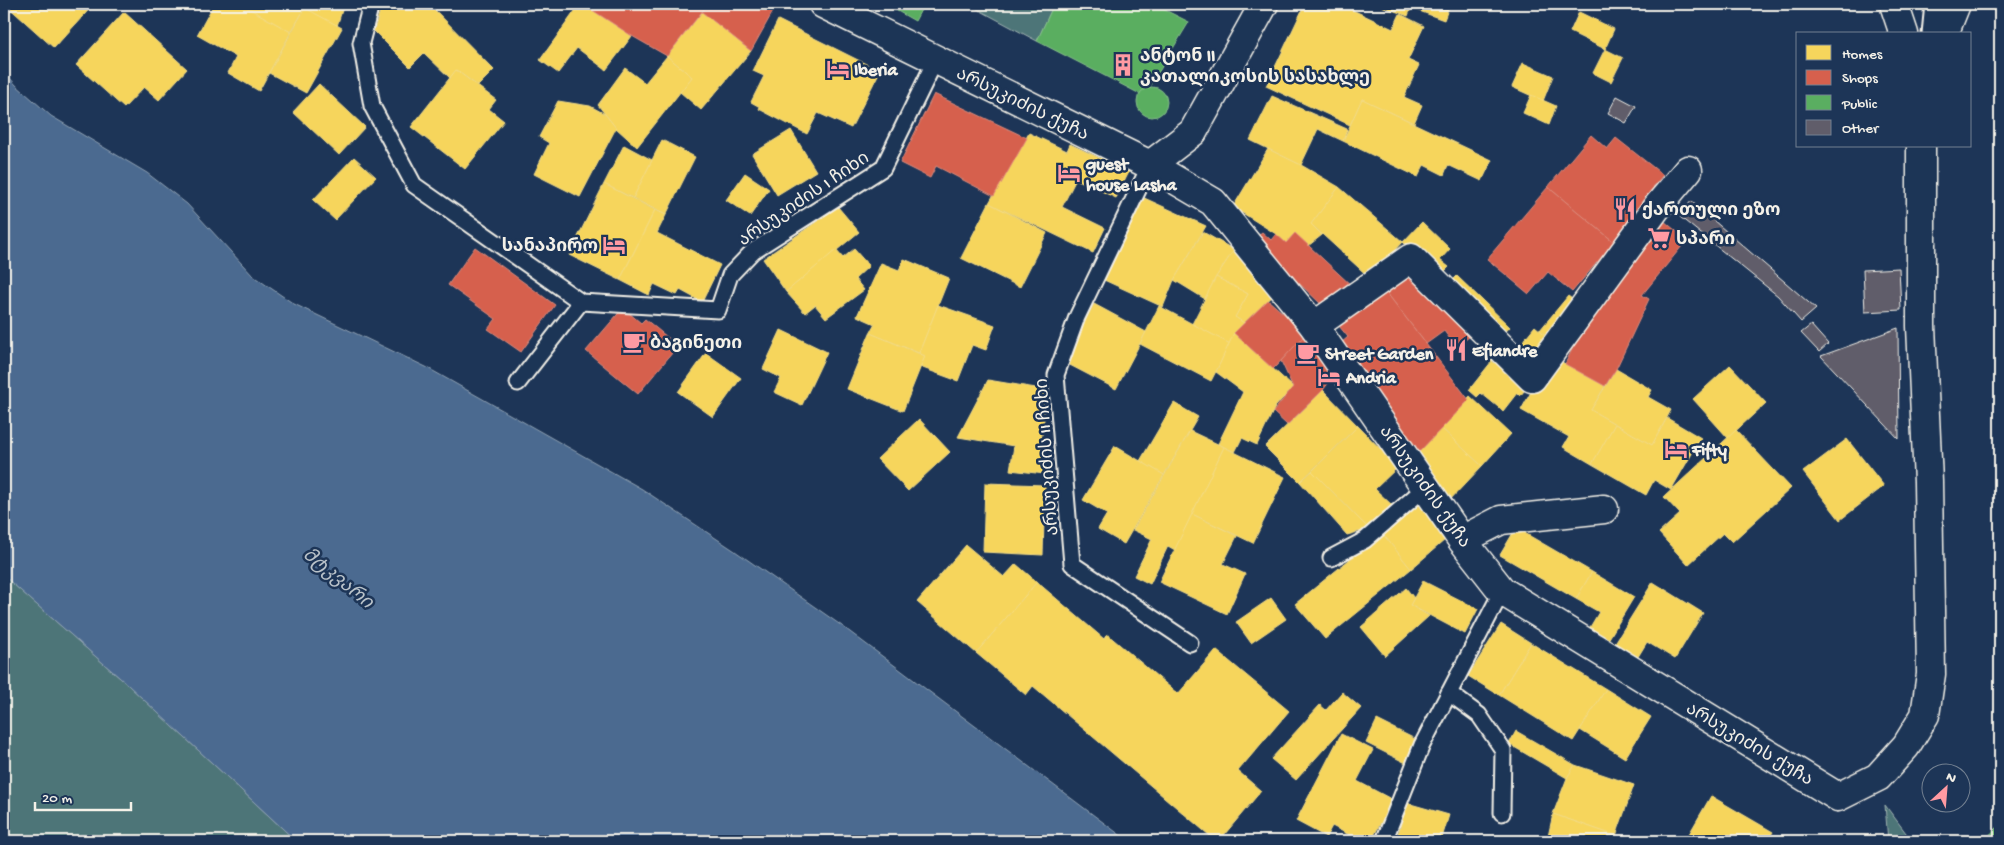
<svg xmlns="http://www.w3.org/2000/svg" width="2004" height="845" viewBox="0 0 2004 845" font-family="'Gochi Hand','Noto Sans Georgian',sans-serif">
  <rect width="100%" height="100%" fill="#1d3557"/>
  <filter id="ink" filterUnits="userSpaceOnUse"><feTurbulence type="fractalNoise" baseFrequency=".02" numOctaves="2"/><feDisplacementMap in="SourceGraphic" scale="10" xChannelSelector="R" yChannelSelector="G"/><feConvolveMatrix kernelMatrix="1 2 1 2 8 2 1 2 1" color-interpolation-filters="sRGB"/></filter>
  <g filter="url(#ink)">
    <g fill="#4d7578" stroke="#a0b3b0">
      <polygon points="968,4 1054,4 1037,41"/>
      <polygon points="4,576 128,685 296,841 4,841"/>
      <polygon points="1885,805 1912,841 1888,841"/>
    </g>
    <polygon fill="#4b6b90" stroke="#8fa1b3" points="4,71 16,85 51,116 147,173 187,204 253,276 294,304 426,367 642,489 735,551 842,626 1128,841 296,841 128,685 4,576"/>
    <g fill="#f6d55c" stroke="#f5dd86">
      <polygon points="5,4 94,4 54,48"/>
      <polygon points="214,4 241,4 291,32 259,91 228,73 236,57 197,35"/>
      <polygon points="241,4 344,4 337,26 305,8 291,32"/>
      <polygon points="382,4 429,4 494,70 478,86 456,70 450,78 424,53 410,67 374,31"/>
      <polygon points="580,4 583,4 632,36 606,70 577,48 558,73 540,60"/>
      <polygon points="1305,4 1340,4 1393,29 1400,14 1424,26 1408,60 1419,65 1404,97 1422,105 1414,123 1362,99 1350,125 1266,86"/>
      <polygon points="1379,4 1450,4 1444,20 1411,8 1408,16 1379,5"/>
      <polygon points="305,8 342,28 306,93 269,73"/>
      <polygon points="124,12 187,69 159,100 144,87 124,108 76,65"/>
      <polygon points="702,12 751,51 701,110 680,92 692,77 667,56"/>
      <polygon points="1579,12 1614,29 1605,49 1570,32"/>
      <polygon points="778,20 880,71 851,128 818,113 807,134 759,109 760,107 751,102 764,76 753,71"/>
      <polygon points="1605,49 1623,58 1611,82 1593,73"/>
      <polygon points="667,56 692,77 637,147 616,128 598,105 625,68 645,83"/>
      <polygon points="1523,63 1553,76 1543,101 1512,87"/>
      <polygon points="456,70 496,100 489,109 504,121 465,169 411,127"/>
      <polygon points="319,84 365,127 339,155 293,112"/>
      <polygon points="1531,95 1556,106 1549,125 1523,113"/>
      <polygon points="1272,96 1347,129 1343,141 1318,129 1301,165 1250,140"/>
      <polygon points="1362,99 1492,160 1482,181 1448,165 1444,175 1424,165 1418,177 1343,141"/>
      <polygon points="558,101 590,106 605,114 616,128 580,197 534,174 549,143 539,137"/>
      <polygon points="791,130 816,171 777,195 752,154"/>
      <polygon points="1029,133 1067,151 1070,144 1129,172 1116,198 1076,179 1062,207 1105,228 1093,253 989,203"/>
      <polygon points="662,140 695,157 666,215 633,198"/>
      <polygon points="624,145 652,160 633,198 604,184"/>
      <polygon points="1268,149 1301,165 1339,187 1311,224 1322,235 1308,246 1295,233 1286,243 1276,234 1233,207"/>
      <polygon points="354,157 376,177 335,220 313,200"/>
      <polygon points="745,173 769,189 750,216 726,200"/>
      <polygon points="604,184 655,210 620,280 569,255"/>
      <polygon points="1339,187 1403,242 1370,278 1311,224"/>
      <polygon points="1142,197 1206,226 1174,280 1163,307 1104,280"/>
      <polygon points="989,203 1047,233 1020,287 961,258"/>
      <polygon points="838,207 859,232 786,292 763,259"/>
      <polygon points="655,210 666,215 657,233 720,265 702,302 680,290 677,295 654,284 649,295 620,280"/>
      <polygon points="1422,222 1450,249 1440,260 1449,267 1439,277 1403,242"/>
      <polygon points="1203,232 1234,250 1216,277 1205,299 1174,280"/>
      <polygon points="854,249 869,266 855,279 864,290 826,318 815,305 805,313 786,292 836,250 843,258"/>
      <polygon points="1234,250 1275,294 1244,323 1235,317 1248,294 1216,277"/>
      <polygon points="904,259 949,278 919,353 870,333 875,324 857,316 881,263 899,270"/>
      <polygon points="1457,276 1510,327 1500,338 1446,287"/>
      <polygon points="1216,277 1248,294 1235,317 1244,323 1234,333 1230,344 1192,324"/>
      <polygon points="1568,296 1579,304 1550,339 1540,330"/>
      <polygon points="1094,304 1146,332 1116,389 1064,362"/>
      <polygon points="938,305 995,325 986,350 972,345 958,381 920,367 925,356 919,353"/>
      <polygon points="1159,306 1230,344 1211,381 1140,344"/>
      <polygon points="1535,326 1550,339 1530,364 1514,352"/>
      <polygon points="781,330 827,352 802,405 774,392 781,378 763,369"/>
      <polygon points="870,333 925,356 903,411 847,389"/>
      <polygon points="1234,333 1293,387 1275,407 1257,445 1242,438 1235,452 1218,444 1243,392 1216,372"/>
      <polygon points="1482,339 1499,352 1492,361 1476,348"/>
      <polygon points="706,353 741,378 713,417 678,392"/>
      <polygon points="1551,356 1605,386 1591,410 1615,424 1592,464 1563,447 1569,437 1521,410"/>
      <polygon points="1492,361 1508,373 1529,385 1520,396 1517,393 1503,411 1481,393 1477,397 1469,390"/>
      <polygon points="1730,365 1766,403 1728,438 1693,399"/>
      <polygon points="1616,369 1652,390 1648,397 1671,410 1652,445 1591,410"/>
      <polygon points="988,380 1048,390 1041,441 1045,474 1010,470 1014,446 958,437"/>
      <polygon points="1323,390 1358,426 1300,482 1265,447"/>
      <polygon points="1470,396 1511,434 1482,466 1441,428"/>
      <polygon points="1174,403 1198,417 1164,475 1140,461"/>
      <polygon points="1667,418 1701,438 1671,490 1654,480 1646,495 1592,464 1615,424 1652,445"/>
      <polygon points="919,419 950,452 908,491 877,459"/>
      <polygon points="1358,426 1398,467 1375,489 1393,506 1369,529 1312,471"/>
      <polygon points="1441,428 1482,466 1447,503 1417,454"/>
      <polygon points="1736,430 1791,488 1732,542 1723,533 1688,565 1659,533 1680,514 1664,497"/>
      <polygon points="1190,431 1224,447 1175,550 1168,546 1150,584 1134,576 1152,539 1133,530"/>
      <polygon points="1847,439 1884,486 1840,520 1803,472"/>
      <polygon points="1115,446 1164,475 1124,544 1098,529 1107,514 1083,500"/>
      <polygon points="1224,447 1285,477 1253,543 1192,514"/>
      <polygon points="1312,471 1369,529 1347,535 1300,482"/>
      <polygon points="985,483 1045,485 1043,555 983,552"/>
      <polygon points="1415,504 1426,504 1452,534 1411,569 1382,533"/>
      <polygon points="1192,514 1237,536 1223,564 1245,574 1227,614 1159,582"/>
      <polygon points="1516,528 1592,572 1576,599 1500,555"/>
      <polygon points="1382,533 1411,569 1325,639 1295,604"/>
      <polygon points="966,545 1004,577 1016,564 1037,582 976,653 917,602"/>
      <polygon points="1592,572 1634,597 1605,645 1586,634 1599,612 1576,599"/>
      <polygon points="1423,581 1478,609 1465,634 1410,605"/>
      <polygon points="1037,582 1104,639 1107,634 1178,694 1216,650 1289,711 1238,771 1261,791 1219,841 1216,841 1033,686 1026,695 976,653"/>
      <polygon points="1653,582 1703,613 1675,659 1647,642 1636,660 1613,646"/>
      <polygon points="1406,588 1414,598 1410,605 1429,616 1385,656 1361,627"/>
      <polygon points="1271,598 1286,619 1251,643 1236,622"/>
      <polygon points="1501,624 1531,643 1499,695 1468,676"/>
      <polygon points="1531,643 1606,689 1573,741 1499,695"/>
      <polygon points="1606,689 1651,717 1625,758 1580,730"/>
      <polygon points="1342,692 1361,708 1296,780 1271,759 1320,705 1326,710"/>
      <polygon points="1377,720 1419,741 1408,764 1366,743"/>
      <polygon points="1516,731 1575,765 1567,778 1509,744"/>
      <polygon points="1341,734 1373,750 1357,781 1393,800 1371,841 1361,841 1332,826 1326,837 1296,821"/>
      <polygon points="1575,765 1634,785 1616,836 1553,814 1567,778"/>
      <polygon points="1711,796 1773,832 1767,841 1685,841"/>
      <polygon points="1407,803 1449,815 1441,841 1396,841"/>
      <polygon points="1553,814 1616,836 1615,841 1547,841"/>
      <polygon points="1616,836 1645,841 1615,841"/>
    </g>
    <g fill="#d6604d" stroke="#df8c7c">
      <polygon points="583,4 708,4 667,56 632,36"/>
      <polygon points="708,4 773,4 776,6 751,51 702,12"/>
      <polygon points="934,94 1027,138 994,196 936,166 930,178 900,163"/>
      <polygon points="1591,135 1607,149 1616,138 1663,175 1653,187 1657,191 1614,242 1548,187"/>
      <polygon points="1548,187 1614,242 1572,292 1548,272 1529,294 1487,259"/>
      <polygon points="1658,216 1687,240 1642,295 1649,299 1616,369 1605,386 1565,364 1607,278"/>
      <polygon points="1262,232 1271,240 1276,234 1286,243 1295,233 1353,287 1323,306 1253,239"/>
      <polygon points="475,247 555,305 521,352 488,329 496,319 448,285"/>
      <polygon points="1410,268 1478,330 1456,347 1444,331 1426,344 1383,288"/>
      <polygon points="1383,288 1469,400 1417,454 1334,349 1348,337 1339,326"/>
      <polygon points="1268,300 1307,334 1273,369 1234,333"/>
      <polygon points="623,308 641,323 645,319 678,346 638,394 586,351"/>
      <polygon points="1303,337 1333,377 1323,390 1287,425 1273,412 1293,387 1281,361"/>
    </g>
    <g fill="#5aae61" stroke="#88c28a">
      <polygon points="885,4 924,4 915,21"/>
      <polygon points="1054,4 1153,4 1189,22 1149,88 1140,94 1037,41"/>
      <circle cx="1152" cy="102" r="15"/>
      <polygon points="1998,827 2000,830 2000,841 1983,841"/>
    </g>
    <g fill="#605d6a" stroke="#f4f1e8">
      <polygon points="1617,96 1636,106 1626,123 1608,113"/>
      <polygon points="1691,201 1785,282 1816,309 1801,322 1778,296 1680,217"/>
      <polygon points="1899,268 1901,310 1865,312 1863,270"/>
      <polygon points="1811,325 1828,344 1819,352 1801,333"/>
      <polygon points="1898,328 1899,439 1821,356"/>
    </g>
    <g fill="none" stroke-linecap="round" stroke-linejoin="round">
      <defs>
        <g id="lane">
          <polyline points="371,4 361,43 372,106 414,185 581,302 718,310 730,275 753,251 883,168 935,61"/>
          <polyline points="1930,34 1933,4"/>
          <polyline points="1150,165 1077,317 1056,375 1072,564 1190,643"/>
          <polyline points="518,383 581,302"/>
          <polyline points="1331,558 1365,540 1426,487"/>
          <polyline points="1449,693 1479,715 1503,750 1502,813"/>
          <polyline points="1384,841 1422,745 1502,591"/>
        </g>
        <g id="street">
          <polyline points="823,4 1150,165 1213,202 1314,326 1462,540 1502,591 1838,797 1878,777 1906,746 1925,715 1931,674 1928,482 1921,326 1921,146"/>
          <polyline points="1894,4 1904,34"/>
          <polyline points="1944,34 1956,4"/>
          <polyline points="1150,165 1193,132 1264,4"/>
          <polyline points="1314,326 1411,258 1532,378 1657,207 1688,170"/>
          <polyline points="1462,540 1501,520 1604,509"/>
        </g>
      </defs>
      <use href="#lane" stroke="#f4f1e8" stroke-width="19"/>
      <use href="#street" stroke="#f4f1e8" stroke-width="31"/>
      <use href="#lane" stroke="#1d3557" stroke-width="15"/>
      <use href="#street" stroke="#1d3557" stroke-width="28"/>
    </g>
  </g>
  <defs>
    <symbol id="building-bare" viewBox="-9 -9 18 18"><path d="M-4-6H4V6H1V3H-1V6H-4ZM-2.5-4.3h1.7v1.8h-1.7ZM.8-4.3h1.7v1.8H.8ZM-2.5-1h1.7V.8h-1.7ZM.8-1h1.7V.8H.8Z" fill="#ff9aa2" stroke="#1d3557" stroke-width="2.5" paint-order="stroke"/></symbol>
    <symbol id="hotel-bare" viewBox="-9 -9 18 18"><path d="M-6-4.5h1.5V1H6V5H4.5V3h-9V5H-6ZM-4 0a1.8 1.8 0 1 1 3.6 0ZM.5 0V-2.5h3Q6-2.5 6 0Z" fill="#ff9aa2" stroke="#1d3557" stroke-width="2.5" paint-order="stroke"/></symbol>
    <symbol id="restaurant-bare" viewBox="-9 -9 18 18"><path d="M-5-6h1v4h1v-4h1v4h1v-4h1v5L-1.5 .5V6h-2V.5L-5-1ZM5-6V6H3V1.5H1.5Q1.5-4 5-6Z" fill="#ff9aa2" stroke="#1d3557" stroke-width="2.5" paint-order="stroke"/></symbol>
    <symbol id="supermarket-bare" viewBox="-9 -9 18 18"><path d="M-6-5.5h2.5l.6 2H6L4.5 2H-2.5L-4.4-4H-6ZM-1.5 3.2a1.3 1.3 0 1 0 .1 0ZM3 3.2a1.3 1.3 0 1 0 .1 0Z" fill="#ff9aa2" stroke="#1d3557" stroke-width="2.5" paint-order="stroke"/></symbol>
    <symbol id="cafe-bare" viewBox="-9 -9 18 18"><path d="M-5.5-4.5H6V0H3Q3 3.5 0 3.5H-2.5Q-5.5 3.5-5.5 0ZM3-3.2v2h1.7v-2ZM-6 4.5H4V6H-6Z" fill="#ff9aa2" stroke="#1d3557" stroke-width="2.5" paint-order="stroke"/></symbol>
  </defs>
  <g fill-rule="evenodd">
    <use href="#building-bare" x="1107" y="49" width="32" height="32"/>
    <use href="#hotel-bare" x="822" y="53" width="32" height="32"/>
    <use href="#hotel-bare" x="1053" y="157" width="32" height="32"/>
    <use href="#restaurant-bare" x="1609" y="193" width="32" height="32"/>
    <use href="#supermarket-bare" x="1643" y="222" width="32" height="32"/>
    <use href="#hotel-bare" x="598" y="229" width="32" height="32"/>
    <use href="#cafe-bare" x="618" y="326" width="32" height="32"/>
    <use href="#restaurant-bare" x="1440" y="334" width="32" height="32"/>
    <use href="#cafe-bare" x="1292" y="337" width="32" height="32"/>
    <use href="#hotel-bare" x="1313" y="361" width="32" height="32"/>
    <use href="#hotel-bare" x="1660" y="433" width="32" height="32"/>
  </g>
  <g text-anchor="middle" stroke-width="5" stroke-linejoin="round" paint-order="stroke">
    <g font-size="18" font-weight="bold" fill="#f4f1e8" stroke="#1d3557" text-anchor="start">
      <text x="1140" y="61">ანტონ II<tspan x="1140" dy="21">კათალიკოსის სასახლე</tspan></text>
      <text x="854" y="75">Iberia</text>
      <text x="1086" y="169">guest<tspan x="1086" dy="21">house Lasha</tspan></text>
      <text x="1642" y="215">ქართული ეზო</text>
      <text x="1676" y="244">სპარი</text>
      <text x="598" y="251" text-anchor="end">სანაპირო</text>
      <text x="650" y="348">ბაგინეთი</text>
      <text x="1472" y="356">Efiandre</text>
      <text x="1325" y="359">Street Garden</text>
      <text x="1346" y="383">Andria</text>
      <text x="1692" y="455">Fifty</text>
    </g>
    <g font-size="18" fill="#f4f1e8" stroke="#1d3557">
      <text transform="translate(1023 103) rotate(26)" y="6">არსუკიძის ქუჩა</text>
      <text transform="translate(803 198) rotate(-34)" y="6">არსუკიძის I ჩიხი</text>
      <text transform="translate(1046 457) rotate(-94)" y="6">არსუკიძის II ჩიხი</text>
      <text transform="translate(1426 486) rotate(55)" y="6">არსუკიძის ქუჩა</text>
      <text transform="translate(1750 743) rotate(31)" y="6">არსუკიძის ქუჩა</text>
    </g>
    <g font-size="19" font-style="italic" fill="#b9c2c9" stroke="#1d3557">
      <text transform="translate(339 577) rotate(39)" y="7">მტკვარი</text>
    </g>
  </g>
  <rect width="2004" height="845" fill="none" stroke="#1d3557" stroke-width="20"/>
  <rect x="10" y="10" width="1984" height="825" fill="none" stroke="#f4f1e8" stroke-width="2" filter="url(#ink)"/>
  <rect x="1796" y="32" width="175" height="115" fill="#1d3557" stroke="#738091"/>
  <rect x="1806" y="45" width="25" height="15" fill="#f6d55c" stroke="#738091"/>
  <text x="1842" y="58" font-size="15" fill="#f4f1e8">Homes</text>
  <rect x="1806" y="70" width="25" height="15" fill="#d6604d" stroke="#738091"/>
  <text x="1842" y="82" font-size="15" fill="#f4f1e8">Shops</text>
  <rect x="1806" y="95" width="25" height="15" fill="#5aae61" stroke="#738091"/>
  <text x="1842" y="108" font-size="15" fill="#f4f1e8">Public</text>
  <rect x="1806" y="120" width="25" height="15" fill="#605d6a" stroke="#738091"/>
  <text x="1842" y="132" font-size="15" fill="#f4f1e8">Other</text>
  <g transform="translate(1946 788) rotate(26)"><circle r="24" fill="#1d3557" stroke="#738091"/>
  <path d="M0-4L9 19L0 12L-9 19Z" fill="#ff9aa2"/>
  <text y="-8" font-size="14" font-weight="bold" text-anchor="middle" fill="#f4f1e8">N</text>
  </g>
  <path d="M35 802v8h96v-8" fill="none" stroke="#f4f1e8" stroke-width="2.5"/>
  <text x="42" y="802" font-size="15" fill="#f4f1e8" stroke="#1d3557" stroke-width="4" paint-order="stroke">20 m</text>
</svg>
